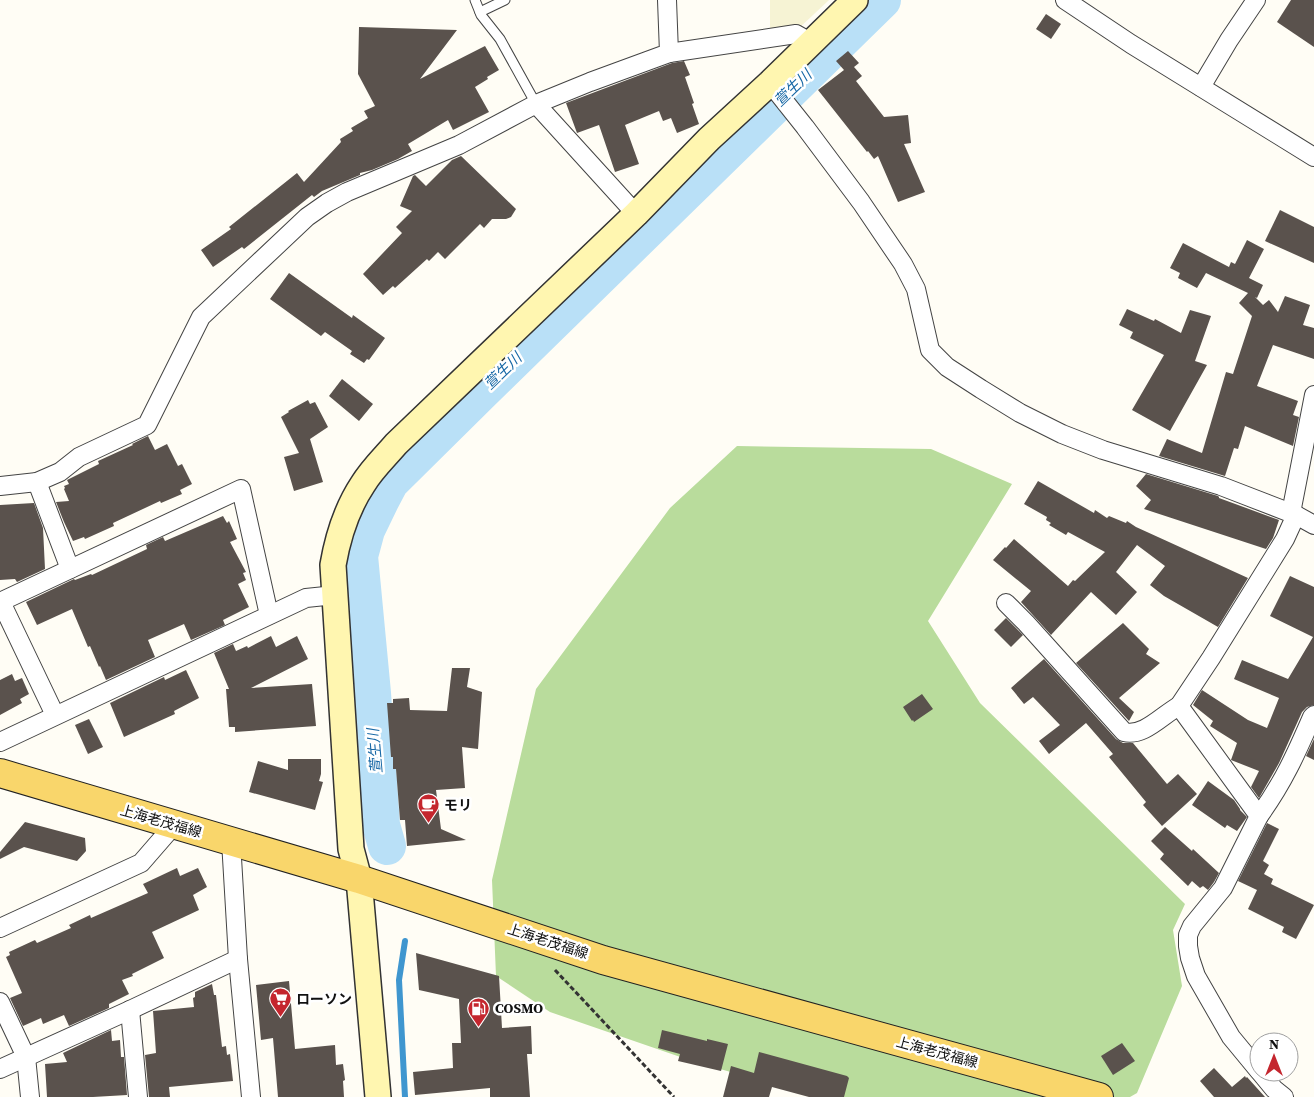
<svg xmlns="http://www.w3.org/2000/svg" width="1314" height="1097" viewBox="0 0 1314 1097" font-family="'Source Serif 4','Noto Sans JP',serif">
  <rect width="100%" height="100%" fill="#fffdf5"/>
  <polygon fill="#f6f3d4" points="770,0 829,0 797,30 770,34"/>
  <polygon fill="#b9dc9c" points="737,446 931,449 1012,484 928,621 980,703 1185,904 1173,930 1182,986 1137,1093 1130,1097 819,1097 692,1061 550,1012 496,976 492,880 536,689 670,508"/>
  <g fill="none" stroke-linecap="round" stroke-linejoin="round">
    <polyline stroke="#3f96cf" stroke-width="6" points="405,941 399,980 405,1097"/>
    <polyline stroke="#b9e0f7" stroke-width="38" points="387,846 381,825 372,693 359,556 366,530 380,501 390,482 481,392 882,0"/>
  </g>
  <g fill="#5a524d">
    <polygon points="1291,0 1314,0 1314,47 1277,22"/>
    <polygon points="1046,14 1061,24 1051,39 1036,29"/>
    <polygon points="359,27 457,30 420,79 485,46 499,70 487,77 488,79 475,87 489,112 453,130 448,120 408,144 412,151 398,159 372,170 360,173 360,175 322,191 314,197 312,195 244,249 242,247 213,267 201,250 231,229 229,227 297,173 304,182 341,142 340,139 353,131 351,128 368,118 364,111 375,106 358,74"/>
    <polygon points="848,51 859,63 854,67 862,76 856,81 884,117 908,115 911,143 904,144 925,192 898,202 878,156 874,159 868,151 867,152 818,90 844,70 836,61"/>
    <polygon points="684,61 690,75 685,77 694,103 692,104 699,124 677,133 671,118 663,121 659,111 625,125 639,164 615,172 599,125 577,133 566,103 672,63"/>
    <polygon points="461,156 516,209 511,217 506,219 492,219 484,228 480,224 445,259 438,252 429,261 427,259 395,288 393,286 383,295 363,274 402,233 396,227 412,211 400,206 413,176 415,175 426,186 452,160"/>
    <polygon points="1280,210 1314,227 1314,263 1265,241"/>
    <polygon points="1247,240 1264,249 1249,278 1263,285 1257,298 1255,297 1263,305 1269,300 1278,312 1285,296 1310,305 1303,325 1314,328 1314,359 1273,345 1257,386 1298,401 1293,415 1299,417 1293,446 1245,426 1238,449 1234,448 1225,476 1159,456 1167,439 1202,453 1226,372 1233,374 1252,316 1239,303 1248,293 1206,273 1197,288 1178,278 1180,273 1170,268 1183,243 1229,267 1231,262 1235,264"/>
    <polygon points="289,273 352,318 353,315 385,338 369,360 367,359 364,363 350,354 352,351 325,332 321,336 270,299"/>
    <polygon points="1127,309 1154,321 1155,319 1181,333 1190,310 1211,316 1195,361 1207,365 1170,431 1132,410 1164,355 1130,338 1133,332 1119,325"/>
    <polygon points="342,379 373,404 359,421 329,396"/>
    <polygon points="308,400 310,404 315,402 328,427 310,439 323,482 294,491 284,457 299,453 281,417 289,412 288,411"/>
    <polygon points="148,436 155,450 167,444 178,466 182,464 192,484 180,490 182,494 161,503 160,501 113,523 114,526 85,539 84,537 73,541 64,522 56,502 69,501 64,489 65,488 64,486 69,484 67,480 99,464 98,461 133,445 132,444"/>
    <polygon points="1146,474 1218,496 1219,497 1219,498 1279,520 1273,538 1266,549 1144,509 1151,500 1136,486"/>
    <polygon points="1038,481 1094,513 1095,510 1107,518 1109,516 1126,523 1127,521 1136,527 1248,578 1218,627 1164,596 1150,585 1165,566 1137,545 1116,572 1137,592 1116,615 1091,592 1051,635 1021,602 1031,591 993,560 1005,547 1006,548 1014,539 1068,586 1073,580 1075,581 1105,552 1068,532 1066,535 1049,525 1051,523 1046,520 1047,517 1024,504"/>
    <polygon points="34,503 43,528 45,569 17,582 15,579 0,580 0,505"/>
    <polygon points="223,516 227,523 229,521 237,539 230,542 246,572 243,573 246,580 238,584 249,607 223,620 225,625 191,640 184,624 148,640 155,657 106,680 100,666 99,667 90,646 88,647 72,609 37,625 26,602 74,579 75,580 91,574 92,575 147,549 146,545 163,537 165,541"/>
    <polygon points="1290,576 1314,587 1314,705 1307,707 1302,712 1279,763 1259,798 1251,787 1259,771 1231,760 1237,743 1210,726 1213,721 1193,705 1202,690 1248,720 1267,728 1279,698 1234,679 1242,660 1288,679 1313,637 1270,616"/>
    <polygon points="1006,618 1023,635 1011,647 994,630"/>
    <polygon points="1123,623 1149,649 1146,654 1160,663 1119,698 1134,712 1129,721 1076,663"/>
    <polygon points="271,636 276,647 297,636 308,659 251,688 312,684 316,726 235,732 235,727 229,727 226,689 229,689 214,653 233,644 236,651 247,646 248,648"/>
    <polygon points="1044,659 1116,739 1123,743 1133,743 1167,784 1178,774 1197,794 1162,826 1143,805 1146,802 1109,757 1113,754 1086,723 1049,754 1039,741 1060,725 1033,697 1024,704 1011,688"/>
    <polygon points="452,668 470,668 467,687 482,692 478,749 462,747 465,788 436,790 441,829 466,840 407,846 405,820 400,820 396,769 393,769 393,757 391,757 387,703 393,703 393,699 409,698 410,710 447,711"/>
    <polygon points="186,670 199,698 174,711 175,714 124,737 110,703 164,677 165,680"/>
    <polygon points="12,674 15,681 22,678 29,694 20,699 22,703 0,715 0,680"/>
    <polygon points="922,694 933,709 914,722 913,720 912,721 903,707"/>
    <polygon points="89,719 103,747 88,754 75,725"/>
    <polygon points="1314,739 1314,760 1306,756"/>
    <polygon points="288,759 321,759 321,774 319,781 323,782 315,810 249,792 258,761 288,770"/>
    <polygon points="1208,781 1234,800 1240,809 1240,810 1247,817 1237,831 1227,825 1225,828 1192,805"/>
    <polygon points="25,822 85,838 86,851 77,861 24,847 0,859 0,852"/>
    <polygon points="1267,823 1279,829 1263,861 1269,865 1264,874 1273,879 1271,884 1314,905 1296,939 1282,932 1284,927 1248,909 1257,890 1238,881"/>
    <polygon points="1165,827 1192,851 1193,849 1219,873 1214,882 1208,890 1203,886 1200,888 1192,881 1188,886 1160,859 1164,854 1151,841"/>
    <polygon points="177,868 180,876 198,868 207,887 193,895 199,910 152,932 164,958 132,974 133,976 122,980 129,994 109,1004 109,1008 69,1026 64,1015 43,1024 41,1018 23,1026 10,998 22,993 6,957 10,955 9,952 35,940 37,943 71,928 69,925 90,915 91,918 148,893 143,884"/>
    <polygon points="416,953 499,976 502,1028 531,1026 532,1054 527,1054 530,1097 490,1097 490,1088 415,1095 413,1072 453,1068 452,1043 461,1043 459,999 419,990"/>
    <polygon points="289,981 295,1049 335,1045 336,1065 343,1064 345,1080 343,1081 344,1097 278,1097 273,1038 261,1040 256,985"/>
    <polygon points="212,984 214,995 216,995 222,1047 226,1046 227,1055 230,1054 233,1081 169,1087 170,1097 149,1097 145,1055 156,1053 153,1011 194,1007 193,998 195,997 195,992"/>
    <polygon points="111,1030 112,1041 120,1040 121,1057 124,1057 127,1095 93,1097 47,1097 45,1064 67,1062 63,1053"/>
    <polygon points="662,1030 707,1041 707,1039 728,1044 721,1071 678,1061 680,1054 658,1048"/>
    <polygon points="1122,1043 1135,1061 1113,1075 1101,1056"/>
    <polygon points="759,1052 847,1076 849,1078 844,1097 809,1097 772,1087 769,1097 723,1097 731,1066 754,1073"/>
    <polygon points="1214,1068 1232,1087 1245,1076 1246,1078 1247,1077 1265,1097 1214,1097 1200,1081"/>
  </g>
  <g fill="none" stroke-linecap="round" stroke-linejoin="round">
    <defs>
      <g id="lane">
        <polyline points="475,0 481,15 500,39 536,104"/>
        <polyline points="480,12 505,0"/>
      </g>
      <g id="street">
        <polyline points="1065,0 1131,44 1314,157"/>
        <polyline points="669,53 796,34 812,43"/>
        <polyline points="770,83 805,127 861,202 903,264 916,289 930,350 947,367 981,389 1020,413 1062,434 1103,450 1221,486 1296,515 1314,525"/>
        <polyline points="1201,87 1229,40 1256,0"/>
        <polyline points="536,104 636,214"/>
        <polyline points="37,482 70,569"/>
        <polyline points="0,486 37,482 60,472 79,457 147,425 201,317 307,217 327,203 347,192 459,145 536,104 590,82 669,53 667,0"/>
        <polyline points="1291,513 1314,395"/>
        <polyline points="0,602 241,489 269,615"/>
        <polyline points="1,602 55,715"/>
        <path d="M1006,603L1026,623L1124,732C1144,737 1162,715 1179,706"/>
        <polyline points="0,742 306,598 335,595"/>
        <path d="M1259,816C1283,783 1296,754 1312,717L1314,715"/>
        <polyline points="231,841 238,959 251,1097"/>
        <polyline points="0,928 141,863 174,825"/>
        <polyline points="0,1002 26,1057 30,1097"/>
        <polyline points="130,1010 138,1097"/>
        <polyline points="0,1069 130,1010 238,959"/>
        <polyline points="1259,1071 1231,1037 1196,976 1190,958 1188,946 1188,935 1192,926 1223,888 1259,816 1179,706 1211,658 1285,539 1296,515"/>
        <polyline points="1260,1072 1274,1089 1284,1097"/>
      </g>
      <path id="secondary" d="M378,1097L359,879L351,849L333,565C338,536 347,508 363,484C372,469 385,457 396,444L636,214L709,139L770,83L855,0"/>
      <polyline id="primary" points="0,773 359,879 603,960 1099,1097"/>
    </defs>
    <use href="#lane" stroke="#444" stroke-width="11"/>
    <use href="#street" stroke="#444" stroke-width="20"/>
    <use href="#secondary" stroke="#333" stroke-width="28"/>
    <use href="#primary" stroke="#222" stroke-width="30"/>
    <polyline stroke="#333" stroke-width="3" stroke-dasharray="5 2.5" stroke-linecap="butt" points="555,970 674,1097"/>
    <use href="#lane" stroke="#fff" stroke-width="9"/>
    <use href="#street" stroke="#fff" stroke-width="18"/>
    <use href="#secondary" stroke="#fff6b0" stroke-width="25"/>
    <use href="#primary" stroke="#f9d66b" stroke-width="28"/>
  </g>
  <defs>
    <symbol id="cafe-pin" viewBox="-11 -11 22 30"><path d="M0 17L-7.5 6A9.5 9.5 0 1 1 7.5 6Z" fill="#c4262e" stroke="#fff"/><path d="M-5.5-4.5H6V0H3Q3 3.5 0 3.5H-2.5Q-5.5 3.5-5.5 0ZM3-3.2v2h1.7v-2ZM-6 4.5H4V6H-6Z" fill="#fff"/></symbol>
    <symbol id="supermarket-pin" viewBox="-11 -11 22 30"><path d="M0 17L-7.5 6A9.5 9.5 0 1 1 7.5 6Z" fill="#c4262e" stroke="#fff"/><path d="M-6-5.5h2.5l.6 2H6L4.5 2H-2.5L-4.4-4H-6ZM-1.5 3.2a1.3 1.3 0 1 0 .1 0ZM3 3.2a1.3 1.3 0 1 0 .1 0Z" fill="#fff"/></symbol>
    <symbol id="fuel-pin" viewBox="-11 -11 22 30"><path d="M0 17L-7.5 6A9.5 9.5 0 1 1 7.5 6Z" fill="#c4262e" stroke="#fff"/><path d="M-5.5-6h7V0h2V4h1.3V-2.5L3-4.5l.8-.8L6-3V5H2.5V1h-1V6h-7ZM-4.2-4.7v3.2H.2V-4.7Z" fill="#fff"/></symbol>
  </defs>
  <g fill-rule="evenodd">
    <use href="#cafe-pin" x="416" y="792" width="25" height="34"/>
    <use href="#supermarket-pin" x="268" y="986" width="25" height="34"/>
    <use href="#fuel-pin" x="466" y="996" width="25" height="34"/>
  </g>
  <g text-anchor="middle" stroke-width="5" stroke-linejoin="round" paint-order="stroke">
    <g font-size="14" font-weight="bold" fill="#111" stroke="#fff" text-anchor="start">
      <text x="444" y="810">モリ</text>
      <text x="296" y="1004">ローソン</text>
      <text x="495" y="1013">COSMO</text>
    </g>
    <g font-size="14" fill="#111" stroke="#fff">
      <text transform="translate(161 821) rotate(16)" y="5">上海老茂福線</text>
      <text transform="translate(548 941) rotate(18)" y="5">上海老茂福線</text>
      <text transform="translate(937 1052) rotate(15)" y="5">上海老茂福線</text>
    </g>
    <g font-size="15" font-style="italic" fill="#1768a6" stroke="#fff">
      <text transform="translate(793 88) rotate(-44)" y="5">萱生川</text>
      <text transform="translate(503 371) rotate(-44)" y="5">萱生川</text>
      <text transform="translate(375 751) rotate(-95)" y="5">萱生川</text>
    </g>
  </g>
  <g transform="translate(1274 1057)"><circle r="24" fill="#ffffff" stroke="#a0a0a0"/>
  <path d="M0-4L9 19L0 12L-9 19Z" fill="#c4262e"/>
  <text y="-8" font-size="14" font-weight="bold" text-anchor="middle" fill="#111111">N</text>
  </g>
</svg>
